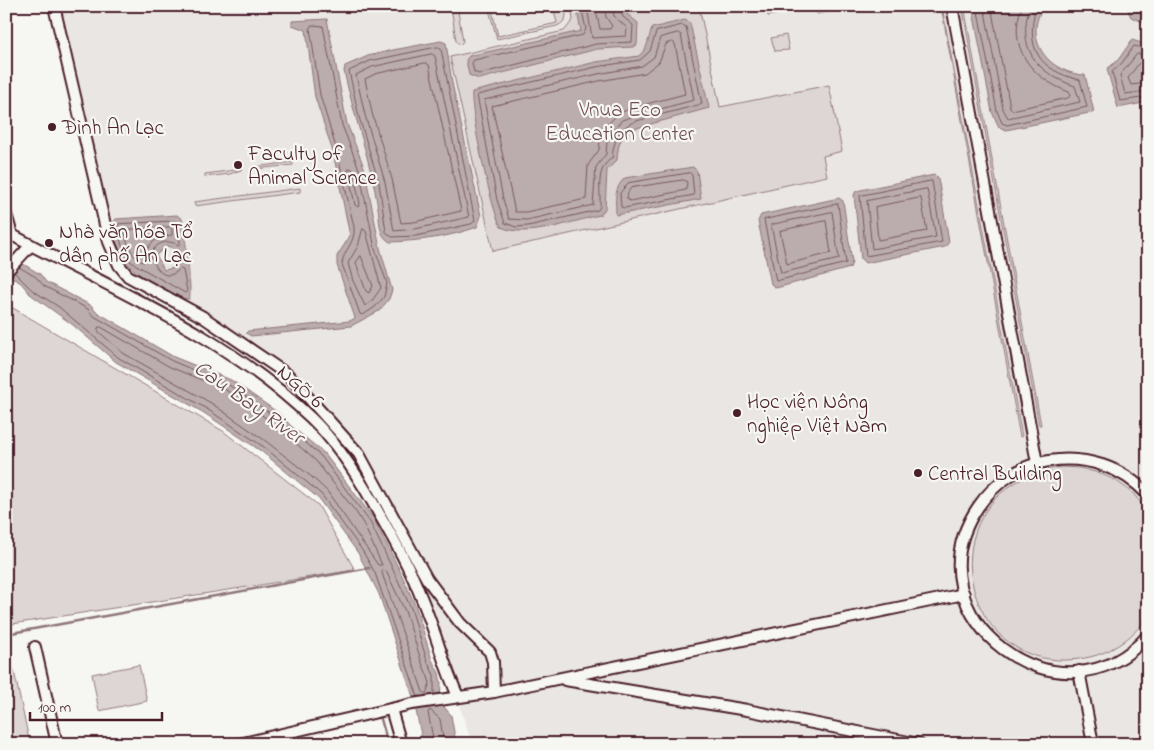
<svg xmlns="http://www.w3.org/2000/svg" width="1154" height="750" viewBox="0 0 1154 750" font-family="'Indie Flower',sans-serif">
  <rect width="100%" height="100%" fill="#f6f6f2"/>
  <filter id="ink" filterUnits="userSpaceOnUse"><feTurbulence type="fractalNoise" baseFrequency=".02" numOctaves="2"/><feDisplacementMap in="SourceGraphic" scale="10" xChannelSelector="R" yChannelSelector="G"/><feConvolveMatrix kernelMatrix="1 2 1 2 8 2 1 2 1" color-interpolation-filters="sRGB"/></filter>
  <g filter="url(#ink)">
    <polygon fill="#e9e6e3" points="58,6 1148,6 1148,744 472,744 404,533 362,453 290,373 128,270 118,260"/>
    <g fill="#ddd6d5" stroke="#947a80">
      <polygon points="451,6 457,6 463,41 460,45 456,41"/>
      <path d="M488,6H491L498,36L557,23L553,6H565C567,16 567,21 557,26L497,39Z"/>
      <polygon points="571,6 699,6 720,107 829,85 842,151 823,156 827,176 493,251 450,57 564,31 573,20"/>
      <polygon points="785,6 855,6 855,7 817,14 815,6 768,16 767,10"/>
      <polygon points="941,6 942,6 1022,436 1020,437"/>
      <polygon points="956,6 958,6 1036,426 1034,426"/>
      <polygon points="962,6 964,6 1041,425 1039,425"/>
      <polygon points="786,35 789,50 775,51 771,38"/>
      <polygon points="958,63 1027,435 1025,436 964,103"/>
      <polygon points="293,162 293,165 254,169 254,167"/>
      <polygon points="243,169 230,174 205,177 205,174"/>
      <polygon points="300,188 300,192 195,206 194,202"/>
      <polygon points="6,304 223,431 318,505 355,570 6,625"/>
      <path d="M1061,467L1080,468L1099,473L1115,480L1132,492L1148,512V616C1131,640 1109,655 1079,659C956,676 921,488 1061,467Z"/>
      <polygon points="10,653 30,744 6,744 6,654"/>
      <polygon points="139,665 147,701 99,711 92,674"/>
    </g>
    <g fill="#bbadae" stroke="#8e747a" fill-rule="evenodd">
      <polygon points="301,6 373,6 306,12"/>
      <polygon points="576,6 623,6 627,14 638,23 637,45 633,47 597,49 479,79 469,75 466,60 469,56 581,31"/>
      <path d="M972,6H1042C1040,14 1036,21 1036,29C1035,56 1060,74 1085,75L1094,112L1006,130L999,127L992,112Z"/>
      <polygon points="1126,6 1148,6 1148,24 1131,17"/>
      <polygon points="327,19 347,124 364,167 380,248 392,290 389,299 379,311 351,326 251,336 246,333 248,331 350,321 355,318 337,265 337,256 350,236 333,152 315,97 306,30 292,25 292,21"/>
      <path d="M685,20L690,23L709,108L629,130C619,139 618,147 617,160L607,170L605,209L600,215C572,221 527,239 501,227C491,209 470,112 472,92L596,62L639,56L646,48L652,28Z"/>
      <polygon points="1132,40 1148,45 1148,102 1118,108 1107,69 1118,60"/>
      <path d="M441,41L446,43L452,83L481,216L477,227C450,237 419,241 390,242C378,235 380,221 378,208C371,161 354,117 344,71L345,66L368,56L393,50Z"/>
      <path d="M693,167L697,171L701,199L616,215C616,200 613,189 625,178Z"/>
      <polygon points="934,175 938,178 949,242 945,247 865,263 861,259 854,195 856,191"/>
      <polygon points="839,198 843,201 852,262 850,268 776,288 771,284 758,221 761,215"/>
      <path d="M177,215L183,220C184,232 193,294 189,299L181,298C141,275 123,274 111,225L116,219ZM167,246L173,248L178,259L174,268L164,270L156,255Z"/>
      <polygon points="6,254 40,274 46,282 92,306 95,311 174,357 231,380 280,414 291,426 324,453 374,519 400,571 416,607 432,660 439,673 441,683 440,702 451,715 456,744 423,744 413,697 379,594 358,553 318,498 261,451 204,413 116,362 73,325 30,294 21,283 6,274"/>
    </g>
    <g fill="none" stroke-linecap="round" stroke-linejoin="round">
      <g stroke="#77585f" stroke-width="1">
        <polyline points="581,6 586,29 583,35 474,60 472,63 474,72 479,74 596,44 632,42 633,25 623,17 618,6"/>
        <polyline points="587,6 592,38 626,36 627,28 614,16 612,6"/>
        <polyline points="595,6 600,29 610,29 612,26 606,17 604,6"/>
        <path d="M977,6L997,111L1002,123L1007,125L1087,107L1080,80C1038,70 1025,48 1036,6"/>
        <path d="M984,6L1003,109L1008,118L1080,102L1075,86C1036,73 1016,48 1030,6"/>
        <path d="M991,6L1010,107L1012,110L1068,98L1070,96L1069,92C1031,78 1006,47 1022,6"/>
        <path d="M312,25L323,26L342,125L359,169L375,249L387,283L384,297L375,307L363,315L360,314L342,264C343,250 356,243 354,227L337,151L320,95L310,28Z"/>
        <path d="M683,25L686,27L702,104L636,121C618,128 614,140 612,158C595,169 601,190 600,207L598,210L528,226L516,227L505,223L497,200L477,95L596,67L640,60L650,51L656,32Z"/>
        <polygon points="678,33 681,35 694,100 634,116 622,120 614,129 607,142 606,154 596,167 593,205 527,220 509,219 503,199 484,100 598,74 642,66 654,57 660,38"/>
        <polygon points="673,42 675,44 685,94 631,108 618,114 609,123 600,139 599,150 588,165 586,199 526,212 515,212 492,106 599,81 645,73 659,62 666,44"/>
        <polygon points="438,47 441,49 475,221 471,224 416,236 392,237 386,232 379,183 359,117 349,71 370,61"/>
        <polyline points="1148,49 1134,46 1122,63 1112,72 1120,101 1148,97"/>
        <polygon points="432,54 435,56 469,217 415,229 394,231 385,182 365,115 356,75 372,67"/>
        <polyline points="1148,55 1137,54 1120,75 1125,94 1148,91"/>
        <polygon points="426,63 429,65 461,211 414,222 401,223 392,179 372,113 365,79 375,74"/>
        <polyline points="1148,63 1139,63 1128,78 1131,85 1148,83"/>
        <polygon points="350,168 353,170 360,204 358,207 355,205 348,171"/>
        <polygon points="690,173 692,175 694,195 624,208 621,207 620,193 628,183"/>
        <polygon points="684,180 687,182 686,190 630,201 627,199 628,192 631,188"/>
        <polygon points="932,181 942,242 866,256 860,196"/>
        <polygon points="927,189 936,237 872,249 867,201"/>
        <polygon points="921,198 927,231 878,240 875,207"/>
        <polygon points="838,204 846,263 776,281 764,220"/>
        <polygon points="832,212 839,259 781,273 771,225"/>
        <path d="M175,221L178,222L180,244L178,245C167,238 152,244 151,257C157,270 165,283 180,269L183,270L187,291L185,293L131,262L122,246L117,227L119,224Z"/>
        <polygon points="826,221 831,253 787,264 780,231"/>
        <path d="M170,227L172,229V235C155,237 146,244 144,262C133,261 125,241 125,230Z"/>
        <polygon points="363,229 366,231 381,288 371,302 365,306 353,281 348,263 358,246"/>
        <polygon points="361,256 373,286 369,293 366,291 356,263"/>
        <polyline points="19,267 36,277 44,286 88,309 92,315 172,361 229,385 277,418 321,456 370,522 395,574 411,608 427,661 434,675 434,694"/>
        <polyline points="14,272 32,290 59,307 119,358 207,409 264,447 321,494 362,550 375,573 418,697"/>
        <polygon points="101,327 170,367 226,390 273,423 316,461 356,512 364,525 382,565 378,565 327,491 313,478 267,442 211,403 123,353 98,331 98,328"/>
        <polygon points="383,570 386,571 405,611 422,663 428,677 430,683 426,694 423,692 382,573"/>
        <polyline points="434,744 428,712 430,710 440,719 444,744"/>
      </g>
      <g stroke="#8e747a" stroke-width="2.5">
        <polyline points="6,634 369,568"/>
        <polyline points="381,719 388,744"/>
      </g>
      <defs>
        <g id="street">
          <polyline points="54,6 109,242 119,265 128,276 203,317 288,375 359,454 427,579 460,623 490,652 493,662 494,692"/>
          <polyline points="952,6 1037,463"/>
          <path d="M6,214L12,235C114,290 226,336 311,418C336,442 356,473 373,503C390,533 409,565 421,597C435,630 443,664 458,696"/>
          <polyline points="6,272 31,245"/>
          <path d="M1148,495C1123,467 1085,455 1049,461C1020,465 994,483 978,507C904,616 1062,734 1148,635"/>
          <polyline points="35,647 57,744"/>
          <polyline points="1079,671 1093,744"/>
          <polyline points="565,680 747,710 919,744"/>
          <polyline points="391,709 401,744"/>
          <polyline points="239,744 412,704 494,692 964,594"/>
        </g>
      </defs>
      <use href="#street" stroke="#4a1f2b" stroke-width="14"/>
      <use href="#street" stroke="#f6f6f2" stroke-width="10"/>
    </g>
  </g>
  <g fill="#4a1f2b" stroke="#f6f6f2" stroke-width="2">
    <circle cx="52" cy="127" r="5"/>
    <circle cx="238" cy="165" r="5"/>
    <circle cx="49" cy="243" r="5"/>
    <circle cx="737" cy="413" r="5"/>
    <circle cx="918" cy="473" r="5"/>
  </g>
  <g text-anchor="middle" stroke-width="4.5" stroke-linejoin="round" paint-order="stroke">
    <g font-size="21" fill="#6f4d56" stroke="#f6f6f2">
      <text x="620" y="116">Vnua Eco<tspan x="620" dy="24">Education Center</tspan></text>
    </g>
    <g font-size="21" fill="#4a1f2b" stroke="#f6f6f2" text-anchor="start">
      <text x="62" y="134">Đình An Lạc</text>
      <text x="248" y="160">Faculty of<tspan x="248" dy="24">Animal Science</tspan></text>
      <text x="59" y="238">Nhà văn hóa Tổ<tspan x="59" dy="24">dân phố An Lạc</tspan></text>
      <text x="747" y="408">Học viện Nông<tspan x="747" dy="24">nghiệp Việt Nam</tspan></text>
      <text x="928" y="480">Central Building</text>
    </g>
    <g font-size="21" fill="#4a1f2b" stroke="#f6f6f2">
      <text transform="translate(301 386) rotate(41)" y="7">NGÕ 6</text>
    </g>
    <g font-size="22" font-style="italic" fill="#6c4a52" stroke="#f6f6f2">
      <text transform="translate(250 401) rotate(35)" y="8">Cau Bay River</text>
    </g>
  </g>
  <rect width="1154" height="750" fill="none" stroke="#f6f6f2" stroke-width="25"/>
  <rect x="12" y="12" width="1129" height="725" fill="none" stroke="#4a1f2b" stroke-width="2" filter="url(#ink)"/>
  <path d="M30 712v8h132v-8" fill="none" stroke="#4a1f2b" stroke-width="2.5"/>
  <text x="38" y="712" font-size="15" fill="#4a1f2b" stroke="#f6f6f2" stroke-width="4" paint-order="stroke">100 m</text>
</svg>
